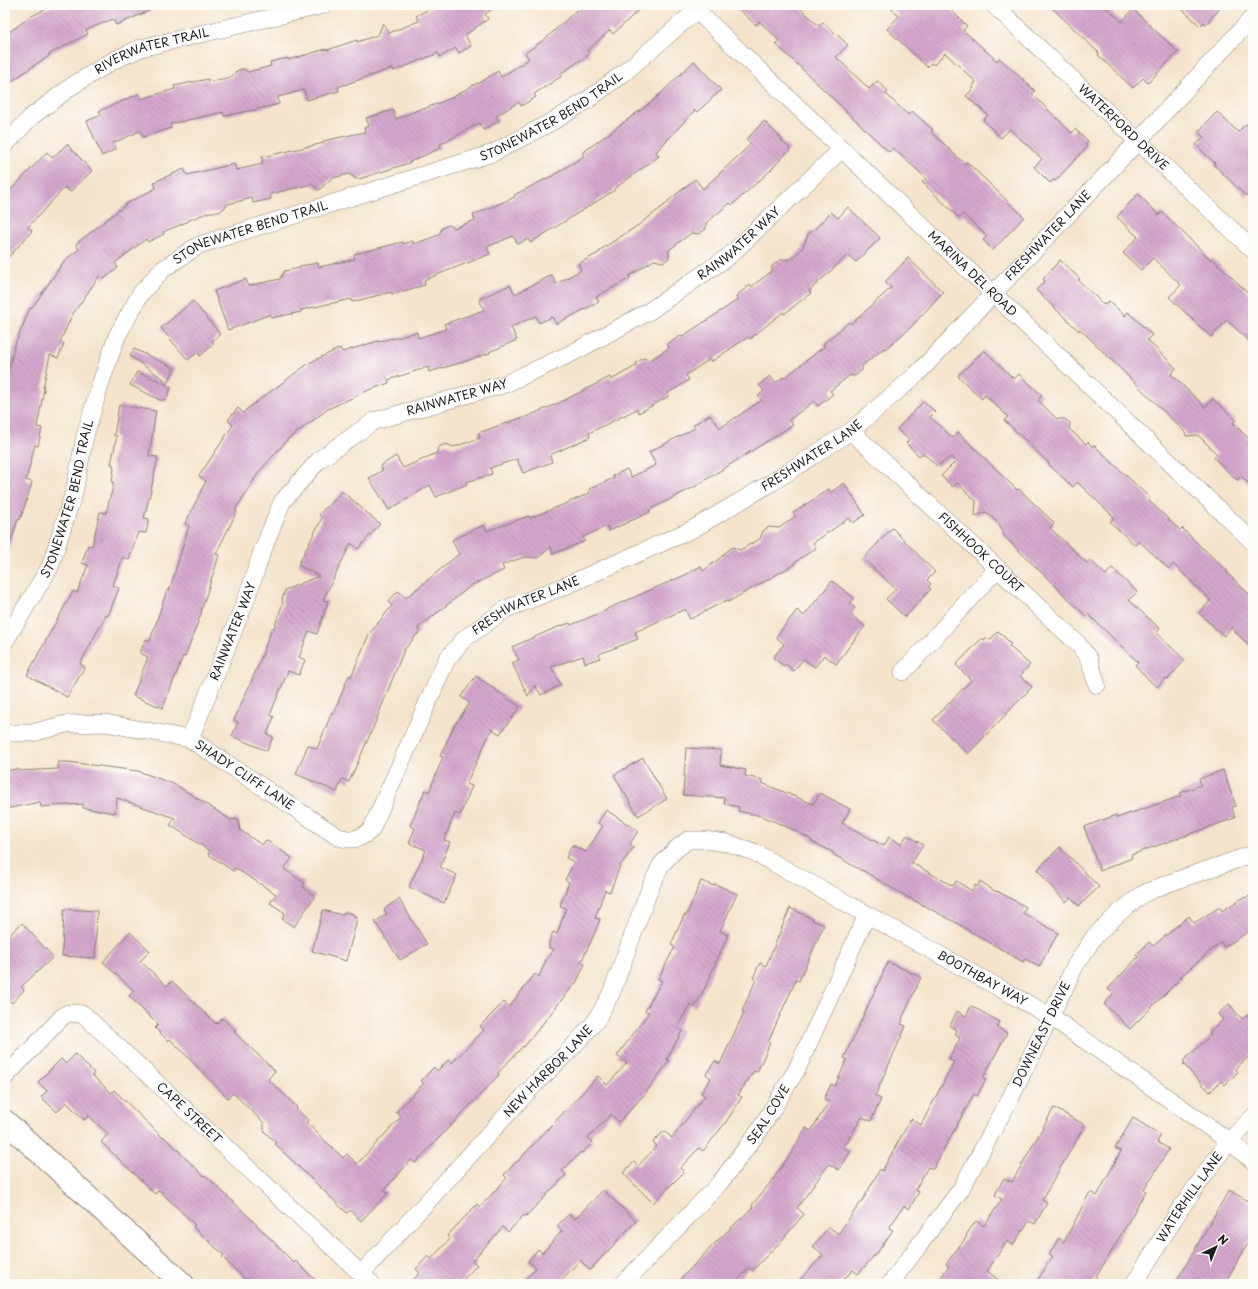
<svg xmlns="http://www.w3.org/2000/svg" width="1258" height="1289" viewBox="0 0 1258 1289" font-family="'Playpen Sans',sans-serif">
  <defs>
    <pattern id="building-back-hatch" width="6" height="6" patternUnits="userSpaceOnUse"><rect width="6" height="6" fill="#d4a6cc"/><path d="M-1 5l2 2M0 0l6 6M5-1l2 2" fill="none" stroke="#b58eaf"/></pattern>
  </defs>
  <rect width="100%" height="100%" fill="#fdfcf7"/>
  <filter id="ink" filterUnits="userSpaceOnUse"><feTurbulence type="fractalNoise" baseFrequency=".025" numOctaves="2"/><feDisplacementMap in="SourceGraphic" scale="8" xChannelSelector="R" yChannelSelector="G"/><feConvolveMatrix kernelMatrix="1 2 1 2 8 2 1 2 1" color-interpolation-filters="sRGB"/></filter>
  <filter id="wash" filterUnits="userSpaceOnUse"><feTurbulence type="fractalNoise" baseFrequency=".012" numOctaves="4" result="noise"/><feDisplacementMap in="SourceGraphic" scale="16" xChannelSelector="R" yChannelSelector="G"/><feGaussianBlur stdDeviation="0.9" result="paint"/><feColorMatrix in="noise" values="0 0 0 0 0 0 0 0 0 0 0 0 0 0 0 0 0 1.4 0 .05"/><feComposite in="paint" operator="in"/></filter>
  <g filter="url(#wash)">
    <rect width="100%" height="100%" fill="#f5e4cc"/>
    <g id="blocks">
      <g fill="url(#building-back-hatch)">
        <polygon points="54,5 163,5 116,25 113,19 86,30 88,34 49,54 49,56 43,60 42,60 5,86 5,35 30,17"/>
        <polygon points="436,5 498,5 485,14 488,19 465,35 471,46 459,53 456,48 440,57 438,53 394,71 393,68 338,87 339,91 307,100 304,90 278,97 279,104 254,110 224,116 223,112 170,124 171,128 143,137 140,131 113,143 116,149 102,156 87,121 101,115 99,111 139,94 141,99 175,89 174,86 208,79 208,82 231,77 238,70 244,69 248,72 271,66 270,62 288,58 288,60 326,49 327,50 357,40 357,42 378,35 383,23 389,33 419,21 416,16"/>
        <polygon points="587,5 644,5 613,34 610,30 587,51 590,54 560,74 562,76 534,94 536,97 521,106 519,102 496,116 499,121 483,130 479,123 451,139 440,144 441,148 409,162 409,163 362,178 356,179 349,174 332,178 319,190 312,184 270,194 271,199 253,203 252,198 228,204 220,212 210,212 189,220 189,221 163,232 164,234 148,242 146,239 115,263 118,268 104,279 100,275 72,315 60,342 64,344 58,358 50,355 43,388 44,389 37,427 42,428 38,446 35,445 26,480 32,482 28,496 20,520 18,519 8,550 5,549 5,387 14,347 30,308 31,309 65,260 79,249 76,244 124,206 125,207 124,205 156,188 154,182 184,169 187,175 234,164 236,170 263,164 262,157 324,143 323,141 365,132 364,128 369,126 366,118 393,110 396,119 423,108 424,109 451,98 477,83 478,84 498,71 501,77 529,59 525,53 545,39 577,10 579,12"/>
        <polygon points="734,5 797,5 819,26 823,22 848,45 836,57 869,89 877,81 888,91 886,94 908,115 912,111 933,130 931,132 965,164 967,162 1024,217 993,250 983,240 987,236 963,214 959,218 922,182 926,178 893,148 889,152 776,44 779,40 759,21 756,25"/>
        <polygon points="887,5 946,5 967,26 963,30 997,61 999,58 1022,79 1022,78 1035,91 1032,94 1072,133 1075,129 1088,141 1085,145 1087,147 1055,181 1053,180 1050,183 1034,167 1042,159 1010,129 1001,138 983,120 988,115 966,96 974,88 972,87 976,82 945,53 934,65 931,63 927,67 887,29 899,16"/>
        <polygon points="1049,5 1104,5 1122,22 1133,9 1178,52 1148,83 1143,78 1133,88 1098,55 1099,53"/>
        <polygon points="1178,5 1223,5 1206,24 1204,22 1200,26"/>
        <polygon points="694,61 721,90 697,112 695,110 656,152 659,156 614,189 615,190 530,243 528,239 518,244 513,236 487,247 490,254 424,280 425,285 392,294 391,292 352,302 351,299 301,310 301,312 271,318 271,314 228,330 214,291 246,279 248,286 280,279 284,271 300,268 300,266 318,263 319,267 355,259 354,254 403,242 403,244 413,241 414,244 439,235 442,228 449,225 455,228 475,220 473,215 515,197 514,195 552,176 584,156 582,153 653,101"/>
        <polygon points="1217,112 1238,132 1246,124 1253,131 1253,188 1246,196 1214,165 1215,163 1196,145 1204,137 1198,132"/>
        <polygon points="764,121 782,139 781,140 790,149 771,170 732,205 730,203 706,223 706,229 699,234 691,233 669,250 669,258 663,262 654,260 629,276 630,278 596,297 599,302 556,324 552,317 539,323 536,316 511,327 517,340 489,352 490,353 463,362 429,372 428,367 388,380 389,383 369,390 328,409 288,439 259,472 235,510 237,511 216,554 219,555 216,565 201,611 202,611 185,657 183,656 163,708 133,696 148,657 140,653 146,639 150,641 167,590 169,591 189,526 185,524 206,481 199,476 233,425 228,420 238,408 243,413 247,409 309,363 340,348 342,352 378,341 378,342 392,338 392,339 417,332 418,338 446,329 444,324 484,310 479,299 510,285 515,294 552,275 556,284 581,270 578,264 600,252 600,250 637,226 669,202 668,201 695,179 703,189 751,144 746,140"/>
        <polygon points="67,144 92,171 70,192 65,187 28,227 32,231 5,261 5,196 47,152 52,158"/>
        <polygon points="1138,194 1159,215 1162,212 1211,260 1212,258 1253,298 1253,345 1227,320 1211,337 1169,297 1181,285 1153,258 1141,270 1123,253 1138,237 1117,217"/>
        <polygon points="848,207 880,238 856,262 848,255 809,291 811,293 784,314 783,312 750,339 748,337 711,362 710,359 686,375 689,380 668,393 669,396 639,413 637,409 589,433 590,437 550,455 552,462 523,473 517,459 490,468 492,474 466,482 467,484 436,497 430,485 389,510 369,478 383,470 380,466 396,456 403,468 437,453 438,447 446,444 454,447 480,438 478,433 521,418 521,419 559,403 610,377 611,380 636,366 636,363 644,358 650,360 669,348 667,344 682,335 683,336 739,299 736,296 750,285 751,287 772,271 772,266 780,260 791,259 802,249 809,232 812,232 831,212 838,218"/>
        <polygon points="908,258 943,292 911,327 885,349 884,348 862,366 862,370 855,376 850,375 830,391 833,394 818,406 814,401 789,420 793,425 696,486 649,510 650,512 609,531 607,526 583,537 585,541 553,554 551,547 538,558 524,557 502,565 504,570 472,585 418,628 420,631 404,650 375,723 349,782 342,779 337,792 296,774 308,745 317,749 332,712 334,713 349,675 351,677 369,634 392,606 388,602 398,591 406,598 459,554 452,540 484,525 487,531 529,516 530,518 565,504 590,493 589,489 614,478 613,476 627,469 631,477 656,465 649,452 695,428 693,425 710,415 720,428 762,400 758,396 764,391 759,385 770,376 775,383 783,377 784,378 825,346 823,344 849,322 851,324 891,288 885,282"/>
        <polygon points="1060,260 1080,279 1078,280 1104,305 1109,301 1125,316 1128,312 1152,335 1147,340 1176,368 1171,374 1205,407 1213,399 1236,420 1233,423 1253,443 1253,488 1241,476 1237,480 1214,458 1217,454 1198,435 1186,436 1185,432 1080,329 1079,331 1036,290 1045,281 1043,279"/>
        <polygon points="193,301 220,334 212,341 214,344 200,356 198,352 188,360 161,328"/>
        <polygon points="134,349 175,368 168,382 130,356"/>
        <polygon points="984,350 1014,379 1019,374 1042,395 1038,400 1057,419 1065,419 1070,423 1069,429 1086,444 1088,442 1092,446 1095,446 1149,497 1149,501 1180,530 1182,528 1203,549 1204,549 1228,572 1227,573 1253,598 1253,649 1231,628 1224,636 1199,613 1211,600 1173,564 1169,569 1139,541 1135,545 1110,522 1114,517 1077,482 1073,487 1048,464 1049,463 1004,420 1008,417 985,395 982,399 958,376"/>
        <polygon points="137,372 167,384 166,385 171,388 166,400 160,400 130,385"/>
        <polygon points="924,401 935,412 930,417 953,438 958,432 1017,490 1019,489 1054,523 1050,528 1087,563 1090,560 1106,575 1112,568 1137,592 1129,600 1160,629 1156,633 1185,660 1168,679 1166,678 1157,687 1154,684 1153,684 1135,665 1138,662 1088,614 1086,616 1004,536 999,524 986,512 975,516 976,501 957,483 953,487 941,476 955,462 951,457 937,466 923,453 919,456 906,443 909,440 897,429"/>
        <polygon points="119,405 156,411 149,456 158,457 151,490 144,518 149,519 146,533 138,532 129,560 123,557 113,585 119,588 108,616 106,615 80,664 85,667 67,697 27,675 73,591 77,593 88,565 82,563 88,545 92,546 100,512 106,513 114,483 112,483 114,468 113,468 113,464 111,464 117,436 114,436"/>
        <polygon points="844,483 865,515 853,523 849,518 813,543 816,548 794,563 795,564 728,602 727,600 690,619 685,609 635,632 638,639 599,654 600,658 585,663 583,656 551,667 561,685 541,695 535,685 528,696 512,663 519,660 512,647 555,628 570,623 571,625 607,610 607,609 685,575 701,566 703,571 719,559 727,551 733,547 740,550 760,539 763,531 769,527 779,528 796,516 793,513 829,489 831,492"/>
        <polygon points="342,491 380,524 358,549 351,543 323,600 328,601 317,634 309,631 299,657 305,660 299,675 288,671 270,715 274,717 267,734 273,737 267,751 232,736 238,722 234,720 258,666 272,628 274,628 283,603 282,599 285,590 319,576 298,565 322,518 319,515 326,507 328,507"/>
        <polygon points="892,528 935,572 927,580 931,584 928,587 931,589 905,617 886,599 896,589 863,559"/>
        <polygon points="832,581 854,598 850,604 855,608 850,614 865,626 836,664 824,655 815,667 803,659 794,671 786,664 784,666 773,658 784,644 776,637 797,610 804,616"/>
        <polygon points="998,631 1011,644 1009,646 1030,665 1020,676 1032,687 968,754 933,720 971,680 956,665 982,638 984,640 987,637 990,640"/>
        <polygon points="476,676 520,707 500,734 492,729 466,784 472,786 460,815 455,813 444,840 450,842 440,867 457,875 444,903 409,887 426,850 409,843 415,828 410,826 425,790 429,792 443,757 440,756 450,735 454,726 470,703 461,697"/>
        <polygon points="686,748 721,750 720,765 746,770 745,776 763,780 762,783 813,804 820,793 850,809 842,823 884,846 889,837 901,844 907,835 923,845 912,863 953,886 956,881 972,891 975,885 977,887 980,881 996,892 997,891 1026,907 1023,913 1058,933 1039,967 1025,959 1023,962 953,921 902,894 862,870 862,871 833,854 834,853 811,841 812,840 796,831 762,816 738,811 739,807 724,804 725,798 683,795"/>
        <polygon points="643,758 667,799 638,816 614,775"/>
        <polygon points="58,762 68,762 138,771 176,785 231,820 238,819 240,830 262,845 266,840 292,858 284,869 305,883 303,887 315,896 294,927 282,919 285,913 270,903 276,894 235,868 233,871 208,854 210,851 170,825 175,818 117,798 115,813 83,808 83,804 41,807 40,802 5,809 5,771 18,769 19,771 58,769"/>
        <polygon points="1223,770 1236,806 1232,807 1235,818 1131,855 1132,858 1100,871 1084,827 1116,815 1117,818 1181,796 1180,793 1201,785 1199,779"/>
        <polygon points="606,810 638,831 630,844 634,847 620,866 610,892 605,890 595,918 600,919 593,937 581,962 585,964 576,983 575,983 524,1047 523,1046 498,1073 499,1075 415,1163 411,1160 384,1190 388,1193 361,1221 350,1210 347,1213 275,1144 276,1143 264,1131 264,1123 233,1093 228,1098 170,1039 168,1041 155,1028 158,1025 129,996 134,991 103,962 130,932 150,951 140,961 167,986 172,981 216,1024 222,1018 236,1031 234,1032 275,1071 268,1079 297,1107 296,1109 308,1120 306,1122 343,1158 347,1154 357,1164 401,1117 396,1112 424,1083 421,1081 434,1067 437,1071 448,1060 452,1063 484,1030 480,1026 504,1002 509,1007 535,974 539,977 547,958 554,949 549,948 549,942 553,932 557,934 566,908 560,906 569,882 565,880 574,862 566,858 572,845 586,852 603,826 598,823"/>
        <polygon points="1060,847 1099,887 1079,906 1071,897 1066,902 1043,878 1044,877 1037,870"/>
        <polygon points="701,881 714,886 715,884 737,894 720,931 728,935 710,976 711,976 695,1007 690,1004 677,1028 682,1031 667,1059 669,1061 645,1094 619,1122 611,1114 588,1138 593,1142 582,1153 581,1152 562,1171 566,1175 526,1216 524,1215 508,1232 503,1227 472,1261 477,1265 459,1284 409,1284 420,1273 416,1269 428,1256 431,1259 450,1239 447,1236 477,1204 480,1207 507,1178 504,1175 516,1162 517,1162 598,1076 607,1085 627,1063 617,1056 649,1012 645,1011 662,981 658,979 675,947 671,945 684,915 686,916"/>
        <polygon points="1253,895 1253,929 1224,947 1221,942 1181,976 1182,977 1130,1029 1104,1004 1113,994 1108,989 1138,957 1136,955 1149,942 1153,946 1189,916 1194,923 1220,907 1222,911 1241,899"/>
        <polygon points="399,899 427,944 400,960 375,922 387,914 384,909"/>
        <polygon points="790,908 813,919 812,920 824,925 799,981 796,980 768,1042 770,1043 757,1072 754,1071 738,1095 742,1097 726,1122 703,1151 699,1148 680,1168 684,1172 653,1203 623,1173 634,1162 638,1166 657,1146 653,1142 664,1131 672,1138 705,1096 701,1093 711,1078 706,1074 715,1061 720,1064 744,1012 742,1011 756,980 753,978 760,963 766,966"/>
        <polygon points="64,909 97,911 95,958 62,956"/>
        <polygon points="323,910 342,915 345,912 353,914 357,920 346,961 312,951"/>
        <polygon points="22,923 53,957 21,987 24,990 12,1003 8,999 5,1001 5,939"/>
        <polygon points="888,962 921,977 902,1019 903,1020 901,1024 906,1026 875,1096 881,1099 871,1121 862,1117 844,1147 851,1151 839,1170 829,1164 797,1208 804,1214 783,1239 752,1271 749,1268 734,1284 676,1284 714,1244 753,1207 752,1205 775,1177 774,1177 792,1152 806,1128 811,1131 829,1102 824,1099 831,1084 835,1086 847,1059 844,1058"/>
        <polygon points="1229,1004 1242,1019 1253,1011 1253,1053 1235,1069 1238,1072 1225,1085 1221,1081 1210,1092 1183,1064 1185,1063 1183,1061 1211,1035 1209,1032 1223,1020 1218,1014"/>
        <polygon points="971,1006 1000,1022 997,1027 1007,1033 983,1078 986,1079 977,1096 974,1094 933,1169 928,1167 915,1190 919,1192 909,1209 904,1206 889,1228 893,1230 880,1249 858,1274 853,1270 839,1284 796,1284 823,1255 813,1246 829,1227 838,1234 864,1198 880,1169 882,1171 911,1119 921,1125 954,1062 949,1059 960,1038 955,1035 957,1030 950,1026 957,1011 966,1016"/>
        <polygon points="75,1054 94,1073 92,1075 111,1093 114,1090 163,1138 164,1137 180,1152 180,1153 204,1176 205,1175 249,1217 294,1263 296,1261 319,1284 254,1284 247,1278 246,1280 222,1257 224,1255 193,1227 195,1225 159,1190 155,1194 101,1142 108,1134 89,1116 84,1120 66,1102 57,1112 41,1097 47,1091 38,1082 61,1059 66,1064"/>
        <polygon points="1054,1108 1085,1125 1042,1200 1047,1203 1035,1224 1029,1221 1013,1245 1007,1241 987,1271 1004,1284 936,1284 949,1266 946,1264 967,1236 966,1235 976,1221 984,1226 1002,1199 995,1195 1004,1178 1012,1182"/>
        <polygon points="1133,1118 1161,1135 1157,1142 1169,1149 1144,1190 1146,1191 1107,1259 1091,1284 1035,1284 1053,1256 1049,1254 1059,1238 1064,1242 1090,1192 1097,1196 1121,1151 1115,1148"/>
        <polygon points="603,1190 636,1221 590,1270 580,1260 558,1284 521,1284 536,1268 528,1261 538,1249 542,1253 562,1231 557,1226 569,1214 575,1219"/>
        <polygon points="1229,1190 1253,1204 1253,1235 1224,1284 1175,1284"/>
      </g>
    </g>
  </g>
  <g filter="url(#ink)">
    <use href="#blocks" fill-opacity="0" stroke="#888074" stroke-width="1"/>
    <g fill="none" stroke-linecap="round" stroke-linejoin="round">
      <defs>
        <g id="street">
          <path id="s1" d="M691,5L1253,542"/>
          <path id="s2" d="M994,5L1253,250"/>
          <path id="s3" d="M5,145L31,117L72,86L114,60L141,48L324,5"/>
          <path id="s4" d="M851,431L1078,644L1089,659L1097,685"/>
          <path id="s5" d="M5,641L50,567L74,492L85,436L100,385L117,336L141,293L163,269L199,245L493,153L557,119L586,101L625,72L697,10"/>
          <polyline points="903,672 997,569"/>
          <path id="s6" d="M5,733H32L66,724L105,723L190,739L338,837C354,841 358,840 371,830L447,659L464,639L506,609L565,586L693,529L771,483L851,431L917,374L1138,141L1253,17"/>
          <path id="s7" d="M190,739L247,597L262,552L282,502L319,460L374,421L505,384L572,353L648,312L729,256L842,149"/>
          <path id="s8" d="M5,1077L62,1017L68,1013L83,1014L372,1284"/>
          <path id="s9" d="M361,1274L534,1085L569,1051L595,1022L611,994L650,888L661,865L675,850L688,840H704L727,843L754,852L1050,1016L1229,1141L1253,1161"/>
          <path id="s10" d="M623,1284L719,1184L759,1131L797,1069L867,915"/>
          <path id="s11" d="M890,1284L961,1189L1011,1097L1075,966L1094,937L1120,912L1143,894L1166,884L1253,854"/>
          <path id="s12" d="M1134,1284L1180,1209L1229,1141L1253,1117"/>
        </g>
        <polyline id="secondary" points="5,1121 183,1284"/>
      </defs>
      <use href="#street" stroke="#888074" stroke-width="18"/>
      <use href="#secondary" stroke="#888074" stroke-width="24"/>
      <use href="#street" stroke="#fff" stroke-width="17"/>
      <use href="#secondary" stroke="#fff" stroke-width="22"/>
    </g>
  </g>
  <g text-anchor="middle" stroke-width="3.5" stroke-linejoin="round" paint-order="stroke">
    <g font-size="12" fill="#1c1c1c" stroke="#fdfcf7">
      <text dy="4" stroke="none"><textPath href="#s3" startOffset="178">RIVERWATER TRAIL</textPath></text>
      <text dy="4" stroke="none"><textPath href="#s5" startOffset="829">STONEWATER BEND TRAIL</textPath></text>
      <text dy="4" stroke="none"><textPath href="#s2" startOffset="178">WATERFORD DRIVE</textPath></text>
      <text dy="4" stroke="none"><textPath href="#s5" startOffset="505">STONEWATER BEND TRAIL</textPath></text>
      <text dy="4" stroke="none"><textPath href="#s6" startOffset="1333">FRESHWATER LANE</textPath></text>
      <text dy="4" stroke="none"><textPath href="#s7" startOffset="788">RAINWATER WAY</textPath></text>
      <text dy="4" stroke="none"><textPath href="#s1" startOffset="389">MARINA DEL ROAD</textPath></text>
      <text dy="4" stroke="none"><textPath href="#s7" startOffset="464">RAINWATER WAY</textPath></text>
      <text dy="4" stroke="none"><textPath href="#s6" startOffset="1009">FRESHWATER LANE</textPath></text>
      <text dy="4" stroke="none"><textPath href="#s5" startOffset="157">STONEWATER BEND TRAIL</textPath></text>
      <text dy="4" stroke="none"><textPath href="#s4" startOffset="178">FISHHOOK COURT</textPath></text>
      <text dy="4" stroke="none"><textPath href="#s6" startOffset="685">FRESHWATER LANE</textPath></text>
      <text dy="4" stroke="none"><textPath href="#s7" startOffset="116">RAINWATER WAY</textPath></text>
      <text dy="4" stroke="none"><textPath href="#s6" startOffset="253">SHADY CLIFF LANE</textPath></text>
      <text dy="4" stroke="none"><textPath href="#s9" startOffset="880">BOOTHBAY WAY</textPath></text>
      <text dy="4" stroke="none"><textPath href="#s11" startOffset="293">DOWNEAST DRIVE</textPath></text>
      <text dy="4" stroke="none"><textPath href="#s9" startOffset="276">NEW HARBOR LANE</textPath></text>
      <text dy="4" stroke="none"><textPath href="#s8" startOffset="250">CAPE STREET</textPath></text>
      <text dy="4" stroke="none"><textPath href="#s10" startOffset="224">SEAL COVE</textPath></text>
      <text dy="4" stroke="none"><textPath href="#s12" startOffset="103">WATERHILL LANE</textPath></text>
    </g>
  </g>
  <rect width="1258" height="1289" fill="none" stroke="#fdfcf7" stroke-width="20"/>
  <g transform="translate(1216 1247) rotate(43)" stroke="#fdfcf7" stroke-width="3" paint-order="stroke">
  <path d="M0-3L7 15L0 10L-7 15Z" fill="#1c1c1c"/>
  <text y="-6" font-size="11" font-weight="bold" text-anchor="middle" fill="#1c1c1c">N</text>
  </g>
</svg>
